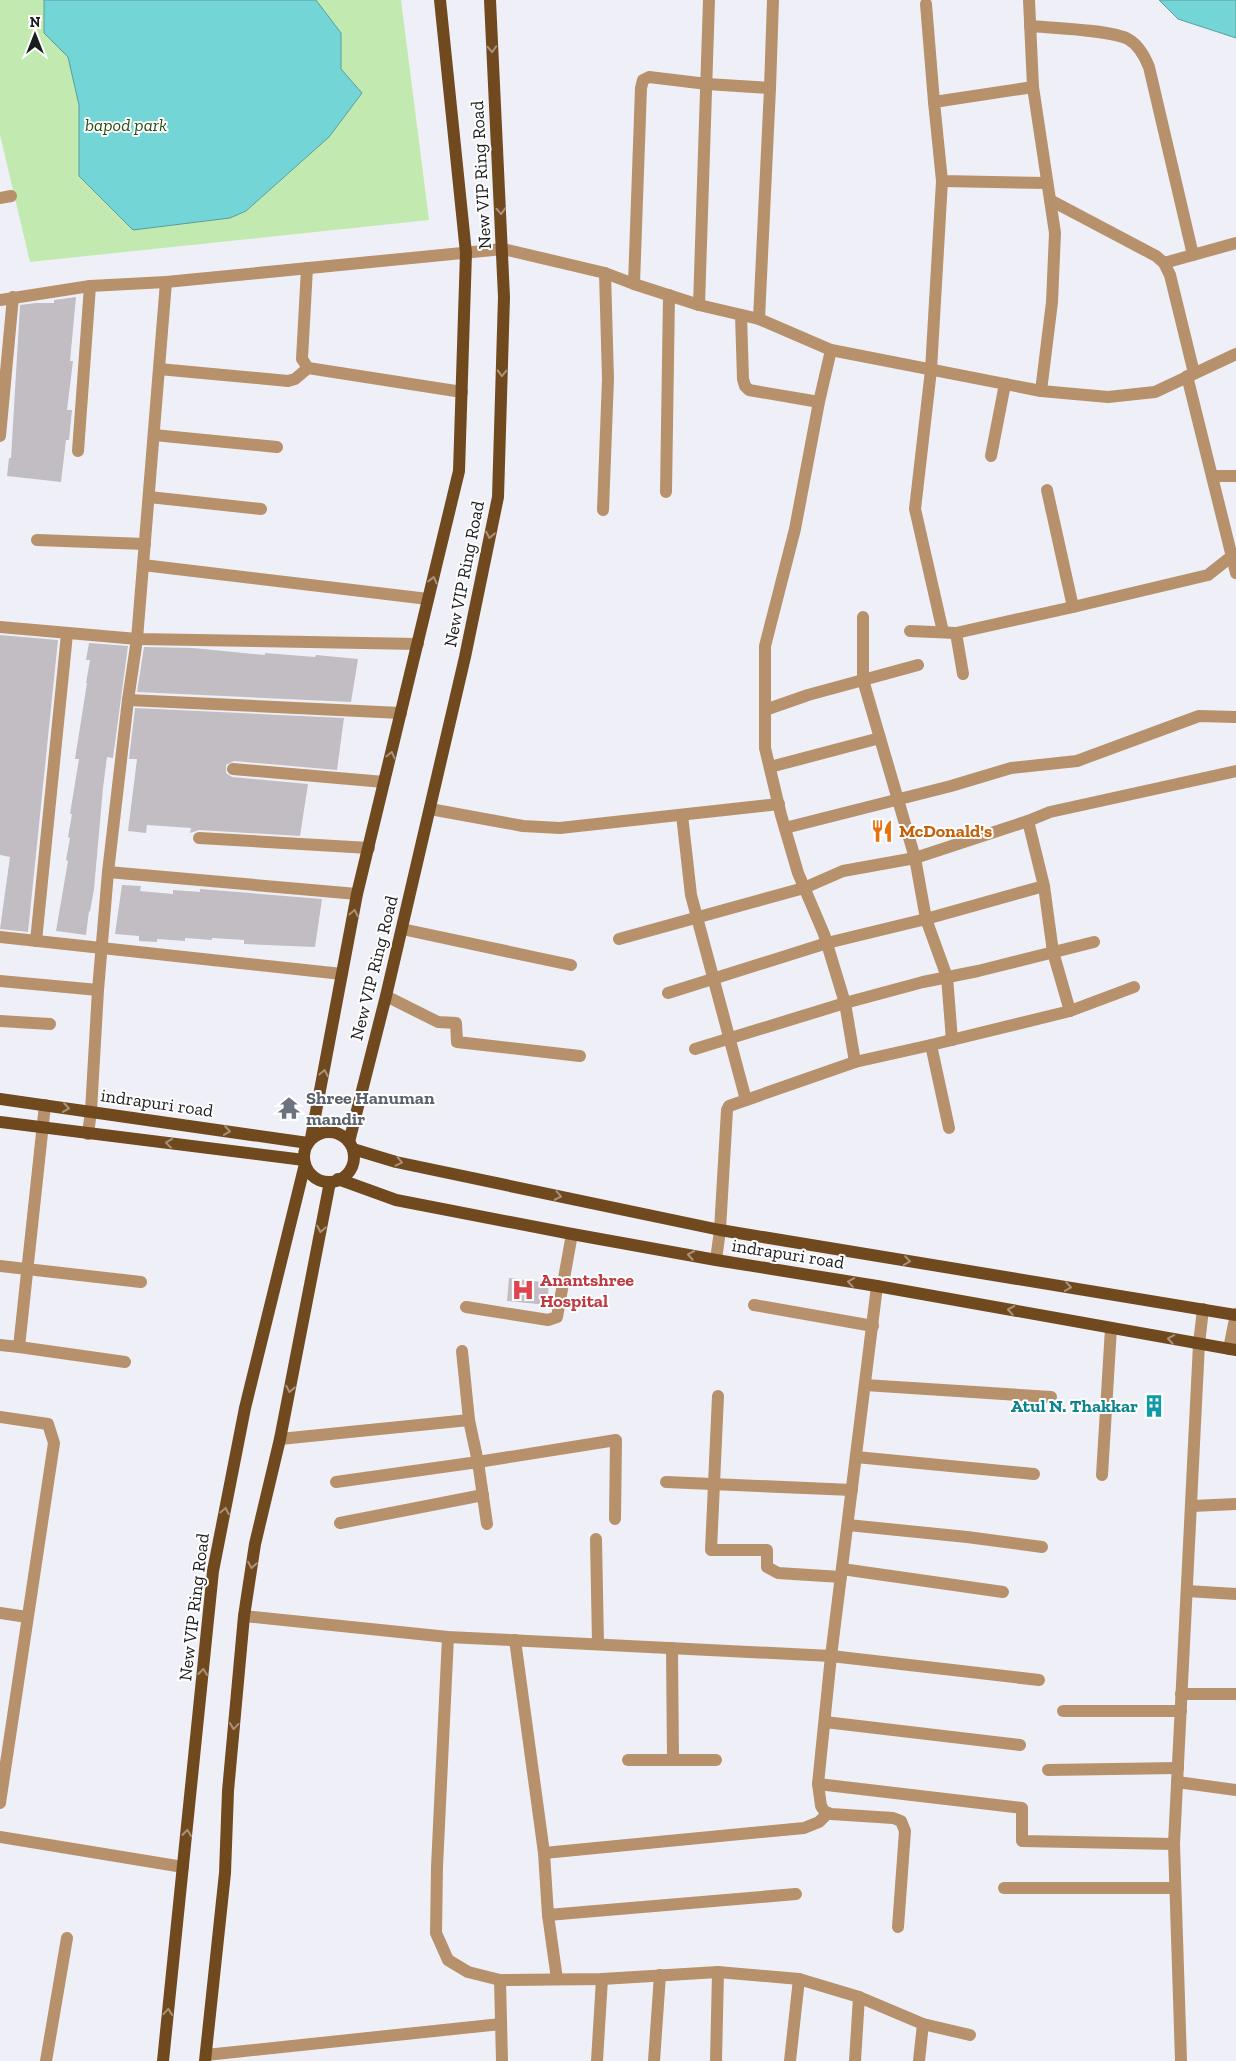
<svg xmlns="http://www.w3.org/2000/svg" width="1236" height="2061" viewBox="0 0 1236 2061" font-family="'Zilla Slab',serif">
  <rect width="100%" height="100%" fill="#eff0f7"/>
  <polygon fill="#c2eab0" points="0,0 401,0 429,220 30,262 0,135"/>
  <g fill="#73d5d6" stroke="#599e9f">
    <polygon points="44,0 316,0 341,33 341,69 362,93 329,137 246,211 230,218 133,230 79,176 79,105 68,57 44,33"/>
    <polygon points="1159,0 1236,0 1236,38 1178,19"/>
  </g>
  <g fill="#c2bdc2">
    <polygon points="76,297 70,361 73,361 67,410 72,410 69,440 66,440 61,482 7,476 9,458 11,458 20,305 36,303 54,303 54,300"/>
    <polygon points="0,635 58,640 28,932 0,929 10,857 0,855"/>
    <polygon points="89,643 128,646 113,758 107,757 103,788 94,889 90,912 89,911 86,935 56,931 68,861 66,860 70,838 68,837 72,814 70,814 79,759 75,759 87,683 86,683 90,660 86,660"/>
    <polygon points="144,647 193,648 265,655 265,653 315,657 316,655 358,659 351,702 137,692"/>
    <polygon points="135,708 344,718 337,770 234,761 226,765 226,773 232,777 308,784 300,836 199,830 190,833 191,828 147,825 146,833 128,831 137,759 129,759"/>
    <polygon points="122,885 141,886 140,891 173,894 173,890 200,892 200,889 322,899 315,947 244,944 244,940 212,938 212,940 185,938 185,941 157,939 157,942 139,941 139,936 115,934"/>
    <polygon points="509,1278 549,1283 547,1305 507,1301"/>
  </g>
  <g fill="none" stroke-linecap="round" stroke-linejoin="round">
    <g stroke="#b7916c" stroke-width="12">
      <polyline points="1029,0 1033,87 1055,233 1052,302 1041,391"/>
      <polyline points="926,4 934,102"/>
      <path d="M1030,26C1053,28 1111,30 1128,39C1139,45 1145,57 1149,67L1193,255"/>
      <polyline points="1033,87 934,102 942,181 1047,183"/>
      <polyline points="770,88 773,0"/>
      <polyline points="942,181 931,370 915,509 943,632"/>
      <polyline points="0,198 11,196"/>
      <polyline points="1050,200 1156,256 1164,263 1170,275 1194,373"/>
      <polyline points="1164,263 1236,243"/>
      <polyline points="307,268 302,359 308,368 462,392"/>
      <polyline points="634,284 641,88 643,80 649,77 707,84 770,88 759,319"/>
      <polyline points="0,300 90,286 166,282 503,249 605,273 634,284 699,305 759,319 831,350 1041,391 1108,397 1155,392 1236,354"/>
      <polyline points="699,305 709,0"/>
      <polyline points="741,315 743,379 745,386 749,390 819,402"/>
      <polyline points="831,350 819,402 795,529 765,646 765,748 781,815 798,873 824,934 845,1003 855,1062 931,1045 949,1128"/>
      <polyline points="159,369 288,381 295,379 308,368"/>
      <polyline points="1187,376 1236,573"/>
      <polyline points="154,435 277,447"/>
      <polyline points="0,436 13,297"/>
      <polyline points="78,451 90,286"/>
      <polyline points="991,456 1005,384"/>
      <polyline points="1212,476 1236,476"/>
      <polyline points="1047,490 1073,607"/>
      <polyline points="666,492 669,295"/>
      <polyline points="149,497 261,509"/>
      <polyline points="603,510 608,379 605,273"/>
      <polyline points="37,540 145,544"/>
      <polyline points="143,565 428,599"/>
      <polyline points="0,627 137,639 418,644"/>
      <polyline points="910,631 956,633 1073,607 1208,575 1232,556"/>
      <polyline points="956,633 963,674"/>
      <polyline points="128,700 401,713"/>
      <polyline points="765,710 808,695 918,665"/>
      <polyline points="770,767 880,738"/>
      <polyline points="233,769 384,782"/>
      <polyline points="430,809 523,826 560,828 779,804"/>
      <polyline points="682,815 691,895 746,1100"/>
      <polyline points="1028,821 1050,812 1236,771"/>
      <polyline points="785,828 951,786 1011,768 1077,761 1199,716 1236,717"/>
      <polyline points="199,838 369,848"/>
      <polyline points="108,872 357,894"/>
      <polyline points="1044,886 926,919 915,858 1028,821 1044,886 1053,952 1070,1011"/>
      <polyline points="402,929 571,965"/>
      <polyline points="0,937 342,974"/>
      <polyline points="619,939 804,888 843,871 915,858 863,680 863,617"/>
      <polyline points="36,941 67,634"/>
      <polyline points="0,981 98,990"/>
      <polyline points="668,993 827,943 926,919 947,977 952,1040"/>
      <polyline points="386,996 438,1022 456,1023 457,1042 580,1056"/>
      <polyline points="0,1021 50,1024"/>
      <polyline points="931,1045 1070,1011 1134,987"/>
      <polyline points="695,1049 845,1003 923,982 978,971 1094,942"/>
      <polyline points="88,1134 91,1111 98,990 108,872 128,700 137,639 166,282"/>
      <polyline points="716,1260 720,1230 727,1110 729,1106 855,1062"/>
      <polyline points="0,1266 141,1282"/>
      <polyline points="877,1286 831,1656 818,1784 821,1806 825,1812 831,1814 893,1818 901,1821 905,1831 898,1927"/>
      <polyline points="754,1305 873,1326"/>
      <polyline points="466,1307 548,1320 557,1317 572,1234"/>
      <polyline points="0,1345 19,1347 45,1105"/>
      <polyline points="19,1347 125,1362"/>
      <polyline points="1229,1349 1236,1314"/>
      <polyline points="462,1351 469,1420"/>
      <polyline points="865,1385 1051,1397"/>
      <polyline points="718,1396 711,1550 767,1550 767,1567 778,1573 841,1577"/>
      <polyline points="0,1417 48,1424 54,1443 0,1803"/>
      <polyline points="280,1439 469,1420 478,1462 616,1440 615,1519"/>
      <polyline points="856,1457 1034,1474"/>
      <polyline points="1102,1475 1111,1328"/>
      <polyline points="336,1482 478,1462 487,1524"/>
      <polyline points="666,1482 852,1490"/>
      <polyline points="1192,1506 1236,1504"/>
      <polyline points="340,1523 483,1495"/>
      <polyline points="848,1525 967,1537 1042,1547"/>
      <polyline points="596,1539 598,1644"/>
      <polyline points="842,1569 1003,1592"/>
      <polyline points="1187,1591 1236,1594"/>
      <polyline points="0,1613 27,1617"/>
      <polyline points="244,1616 448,1637 831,1656 1039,1680"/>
      <polyline points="448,1637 437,1867 436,1933 448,1960 468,1972 500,1980 602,1979 718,1972 799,1979 859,1997 923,2024 970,2035"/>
      <polyline points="515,1640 544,1853 804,1828 819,1822 828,1813"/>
      <polyline points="672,1648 673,1760"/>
      <polyline points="1181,1694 1236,1694"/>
      <polyline points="1063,1711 1181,1711"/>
      <polyline points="825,1722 1020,1745"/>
      <polyline points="628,1760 716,1760"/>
      <polyline points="1048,1770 1178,1768"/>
      <polyline points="1177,1782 1236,1790"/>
      <polyline points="818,1784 1022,1808 1022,1841 1174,1844"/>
      <polyline points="0,1837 183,1867"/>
      <polyline points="544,1853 548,1915 796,1894"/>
      <polyline points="1004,1888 1175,1888"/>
      <polyline points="548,1915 557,1979"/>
      <polyline points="500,1980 502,2061"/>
      <polyline points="206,2055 501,2024"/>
      <polyline points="46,2061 67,1938"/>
      <polyline points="597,2061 602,1979"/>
      <polyline points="654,2061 660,1975"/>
      <polyline points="716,2061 718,1972"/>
      <polyline points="790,2061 799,1979"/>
      <polyline points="855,2061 859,1997"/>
      <polyline points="919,2061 923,2024"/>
      <polyline points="1181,2061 1174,1844 1199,1344 1203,1309"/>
    </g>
    <g stroke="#70491f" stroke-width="12">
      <polyline points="0,1099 308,1143"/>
      <polyline points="0,1122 304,1160"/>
      <circle cx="329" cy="1157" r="25"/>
      <polyline points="311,1138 357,894 459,471 466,253 440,0"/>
      <polyline points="349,1142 386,996 465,657 498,497 504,297 490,0"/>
      <polyline points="353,1149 396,1162 720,1230 1236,1315"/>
      <polyline points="338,1179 396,1200 572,1234 716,1260 877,1286 1236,1350"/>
      <polyline points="163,2061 213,1571 245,1408 305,1164"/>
      <polyline points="205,2061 225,1873 228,1791 244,1616 255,1544 280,1439 330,1182"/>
    </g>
  </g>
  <defs><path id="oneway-chevron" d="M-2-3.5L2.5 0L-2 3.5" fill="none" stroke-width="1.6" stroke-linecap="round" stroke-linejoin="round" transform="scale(1.25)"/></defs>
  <g stroke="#a99279">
    <use href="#oneway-chevron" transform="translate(492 49) rotate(87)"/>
    <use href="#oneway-chevron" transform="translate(501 211) rotate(87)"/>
    <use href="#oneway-chevron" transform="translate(502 373) rotate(92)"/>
    <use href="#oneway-chevron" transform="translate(490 535) rotate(101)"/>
    <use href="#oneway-chevron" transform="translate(433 580) rotate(-76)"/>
    <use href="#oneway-chevron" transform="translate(391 755) rotate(-77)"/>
    <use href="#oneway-chevron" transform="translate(354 913) rotate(-79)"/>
    <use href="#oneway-chevron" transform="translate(324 1073) rotate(-79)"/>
    <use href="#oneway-chevron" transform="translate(66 1108) rotate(8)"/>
    <use href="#oneway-chevron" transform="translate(227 1131) rotate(8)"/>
    <use href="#oneway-chevron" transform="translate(169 1143) rotate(-173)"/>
    <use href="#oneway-chevron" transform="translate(399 1162) rotate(13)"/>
    <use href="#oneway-chevron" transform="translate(558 1196) rotate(12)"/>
    <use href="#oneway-chevron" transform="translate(321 1229) rotate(101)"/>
    <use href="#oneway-chevron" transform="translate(691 1255) rotate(-170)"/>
    <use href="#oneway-chevron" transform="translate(907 1261) rotate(9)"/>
    <use href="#oneway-chevron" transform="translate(851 1282) rotate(-171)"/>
    <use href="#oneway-chevron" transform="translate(1068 1287) rotate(9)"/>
    <use href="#oneway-chevron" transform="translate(1011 1310) rotate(-170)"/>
    <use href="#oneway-chevron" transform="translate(1171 1339) rotate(-170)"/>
    <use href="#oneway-chevron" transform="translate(290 1389) rotate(101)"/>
    <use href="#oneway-chevron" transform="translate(225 1511) rotate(-79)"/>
    <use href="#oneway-chevron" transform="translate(252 1565) rotate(99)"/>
    <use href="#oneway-chevron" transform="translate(203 1672) rotate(-84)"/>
    <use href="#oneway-chevron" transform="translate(234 1726) rotate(95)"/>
    <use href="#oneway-chevron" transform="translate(187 1833) rotate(-84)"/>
    <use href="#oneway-chevron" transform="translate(168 2012) rotate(-85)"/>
  </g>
  <defs>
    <symbol id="restaurant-bare" viewBox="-9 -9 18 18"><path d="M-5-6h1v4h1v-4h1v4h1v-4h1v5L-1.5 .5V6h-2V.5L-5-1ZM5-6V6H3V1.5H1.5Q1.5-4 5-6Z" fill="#e8710a" stroke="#fff" stroke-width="2.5" paint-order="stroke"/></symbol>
    <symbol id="temple-bare" viewBox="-9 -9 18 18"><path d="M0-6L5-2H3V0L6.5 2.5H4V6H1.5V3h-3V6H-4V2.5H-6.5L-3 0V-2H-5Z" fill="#6b7280" stroke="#fff" stroke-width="2.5" paint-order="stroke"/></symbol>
    <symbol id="hospital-bare" viewBox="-9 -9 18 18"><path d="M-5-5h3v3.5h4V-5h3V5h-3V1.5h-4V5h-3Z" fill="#e0444e" stroke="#fff" stroke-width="2.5" paint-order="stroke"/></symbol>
    <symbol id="building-bare" viewBox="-9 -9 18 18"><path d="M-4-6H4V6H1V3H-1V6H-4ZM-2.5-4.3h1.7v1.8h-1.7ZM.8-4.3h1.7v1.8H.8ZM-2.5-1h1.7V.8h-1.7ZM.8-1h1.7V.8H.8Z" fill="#0f9aa8" stroke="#fff" stroke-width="2.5" paint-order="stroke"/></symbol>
  </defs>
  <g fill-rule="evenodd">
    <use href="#restaurant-bare" x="866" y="815" width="32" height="32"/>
    <use href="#temple-bare" x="273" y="1092" width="32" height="32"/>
    <use href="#hospital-bare" x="507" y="1274" width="32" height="32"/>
    <use href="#building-bare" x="1138" y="1390" width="32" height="32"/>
  </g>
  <g text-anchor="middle" stroke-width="4" stroke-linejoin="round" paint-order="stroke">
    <g font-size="18" font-style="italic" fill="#284e12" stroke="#fff">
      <text x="126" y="131">bapod park</text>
    </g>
    <g font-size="18" fill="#1c1c1e" stroke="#fff">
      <text transform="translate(481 175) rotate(-93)" y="6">New VIP Ring Road</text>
      <text transform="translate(464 574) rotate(-79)" y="6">New VIP Ring Road</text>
      <text transform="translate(374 968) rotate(-76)" y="6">New VIP Ring Road</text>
      <text transform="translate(157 1103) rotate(8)" y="6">indrapuri road</text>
      <text transform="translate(788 1254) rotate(9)" y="6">indrapuri road</text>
      <text transform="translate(194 1607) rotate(-83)" y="6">New VIP Ring Road</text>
    </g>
    <g font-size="18" font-weight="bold" fill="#c56008" stroke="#fff" text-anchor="start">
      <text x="899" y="837">McDonald's</text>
    </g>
    <g font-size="18" font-weight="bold" fill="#5b616d" stroke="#fff" text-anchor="start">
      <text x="306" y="1104">Shree Hanuman<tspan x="306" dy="21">mandir</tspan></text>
    </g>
    <g font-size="18" font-weight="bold" fill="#be3a42" stroke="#fff" text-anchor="start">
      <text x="540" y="1286">Anantshree<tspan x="540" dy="21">Hospital</tspan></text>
    </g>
    <g font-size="18" font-weight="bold" fill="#0d838f" stroke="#fff" text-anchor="end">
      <text x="1138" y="1412">Atul N. Thakkar</text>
    </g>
  </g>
  <g transform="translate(35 35)" stroke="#ffffff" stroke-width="4" paint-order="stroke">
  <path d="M0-4L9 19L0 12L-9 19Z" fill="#1c1c1e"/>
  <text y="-8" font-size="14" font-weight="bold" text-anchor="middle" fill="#1c1c1e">N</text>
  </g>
</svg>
